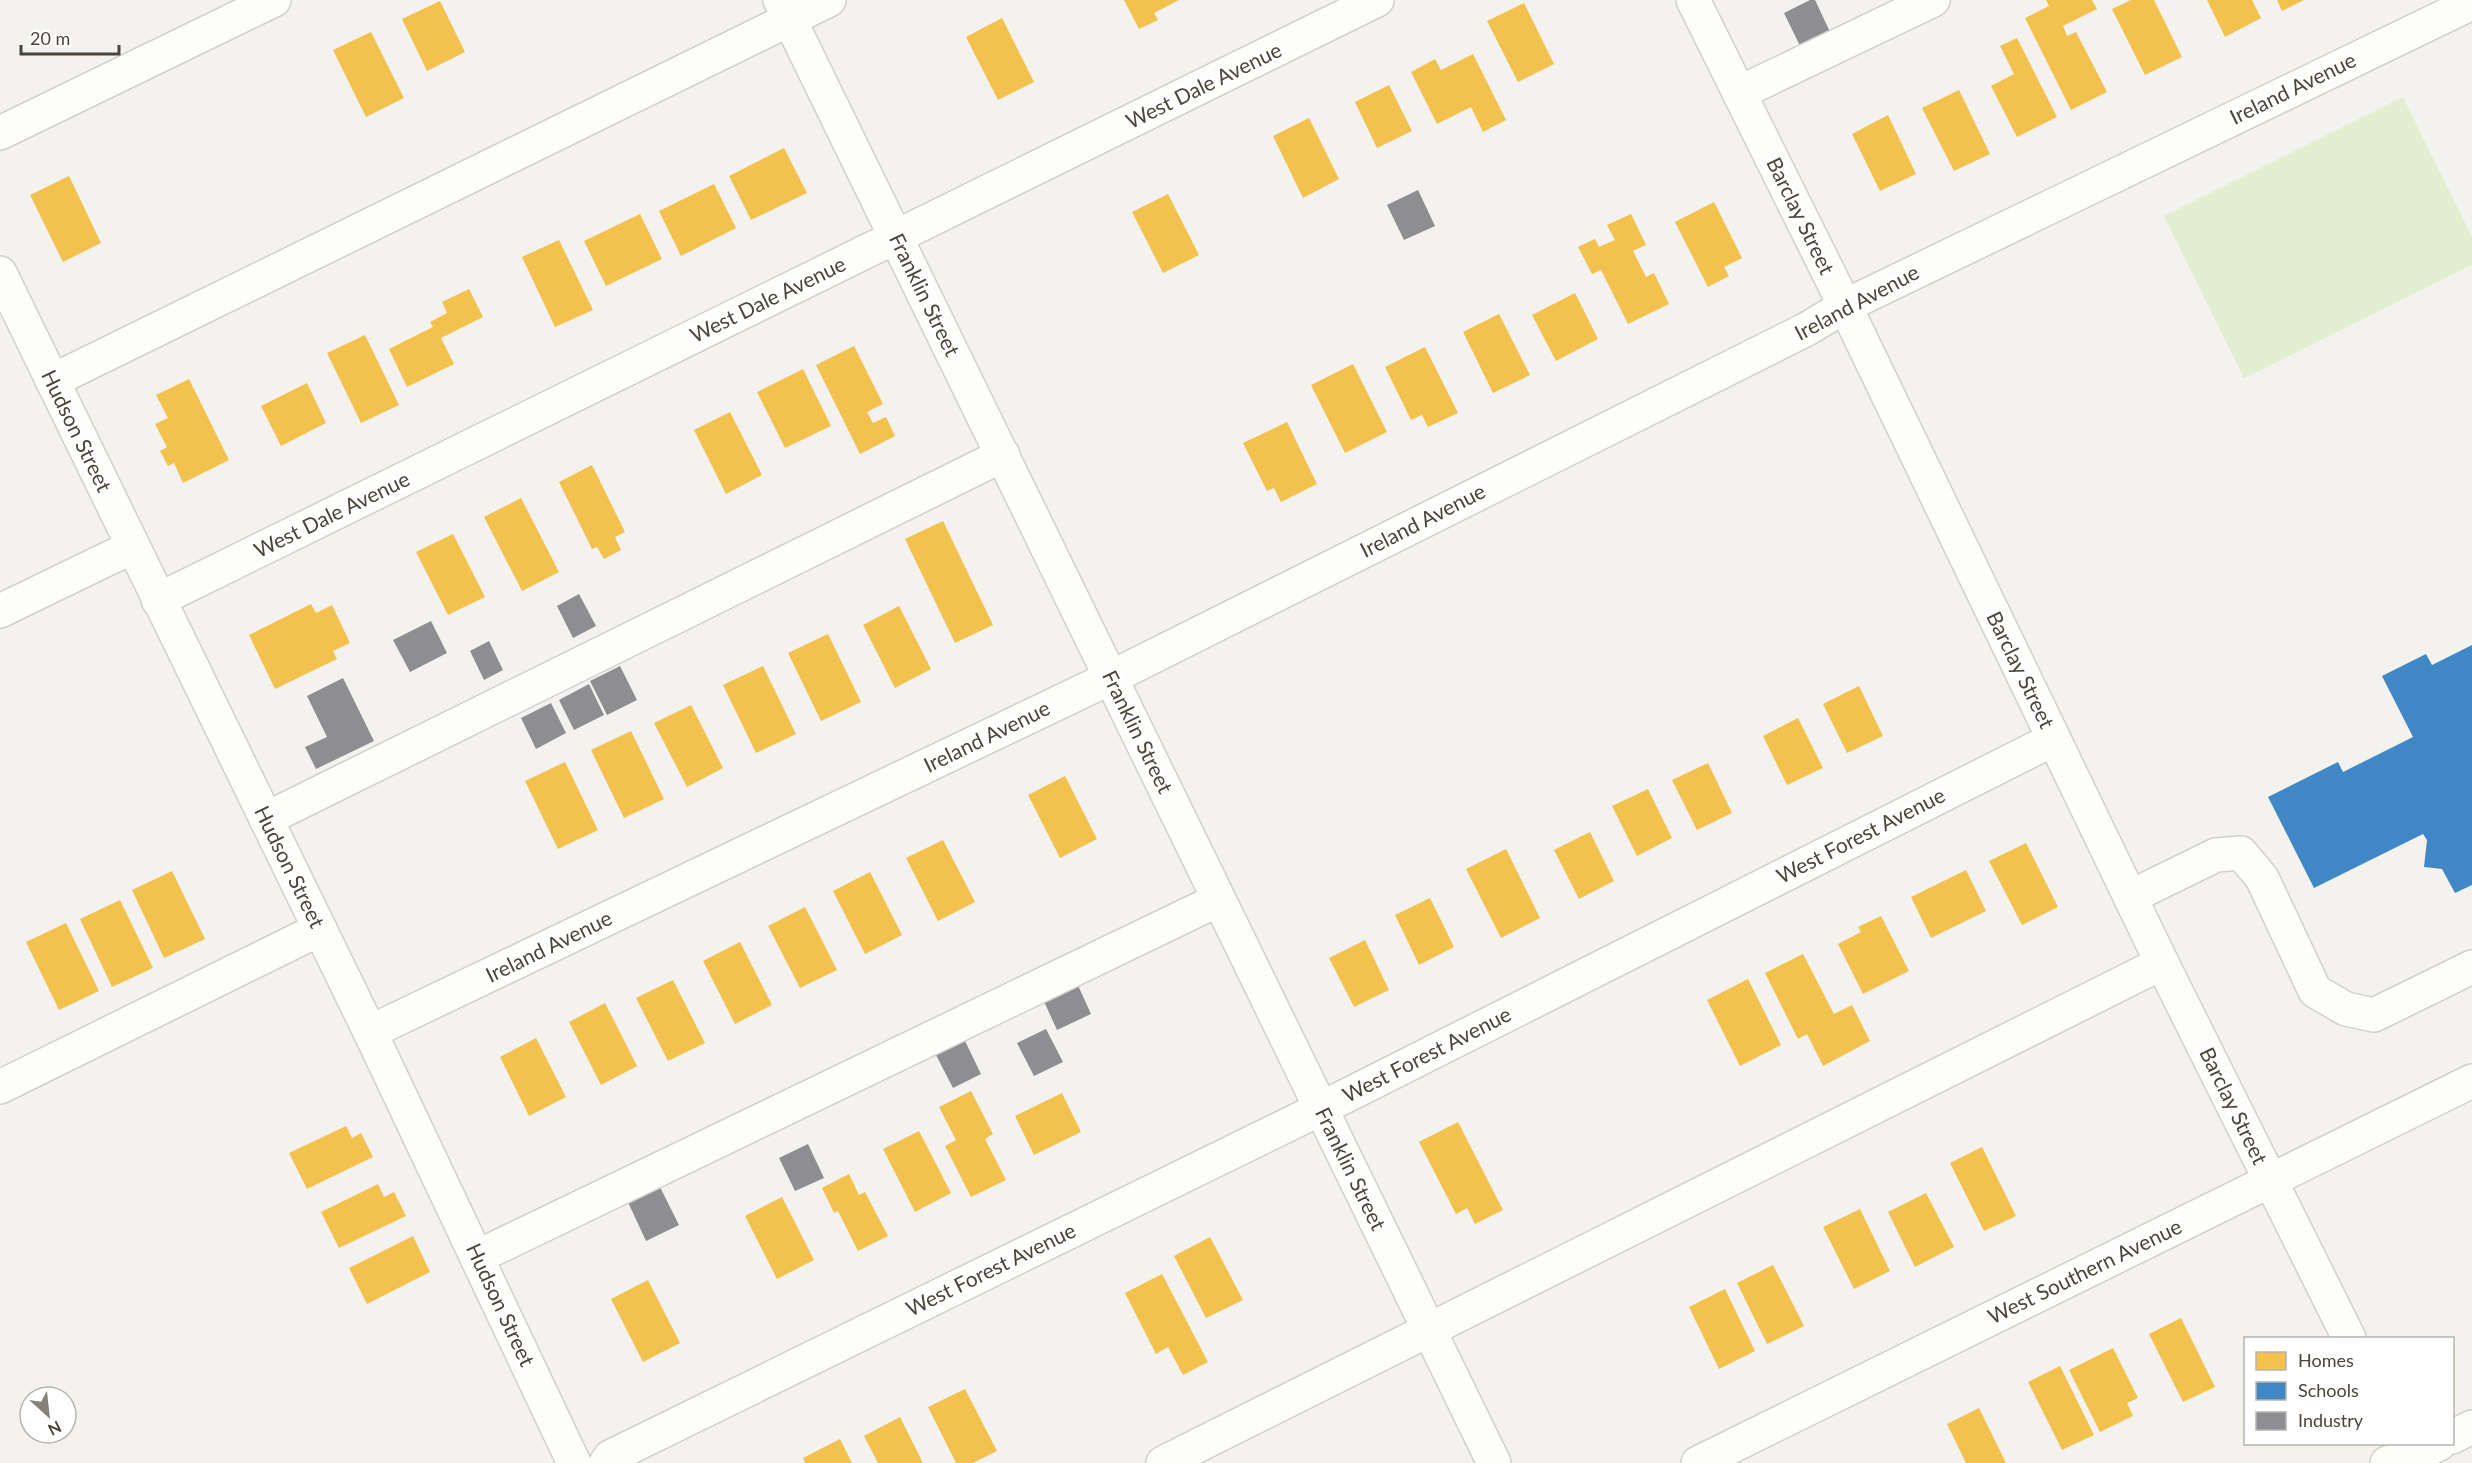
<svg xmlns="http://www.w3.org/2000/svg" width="2472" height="1463" viewBox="0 0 2472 1463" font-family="Lato,sans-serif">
  <rect width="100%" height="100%" fill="#f4f2ee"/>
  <polygon fill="#e1eecf" points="2403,97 2472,237 2472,265 2244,378 2164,216"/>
  <g fill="#f2c14e">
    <polygon points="1124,0 1179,0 1154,13 1158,20 1139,29"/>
    <polygon points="2046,0 2092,0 2097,9 2063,26 2067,36 2076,32 2107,92 2071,110 2025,18 2049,6"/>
    <polygon points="2131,0 2154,0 2182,57 2145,75 2112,9"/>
    <polygon points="2207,0 2252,0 2261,18 2225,37"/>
    <polygon points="2277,0 2304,0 2282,11"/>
    <polygon points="440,1 465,52 427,71 402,19"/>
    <polygon points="1524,3 1554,64 1518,82 1487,21"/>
    <polygon points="1002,18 1034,82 998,100 966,37"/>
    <polygon points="371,32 404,98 366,117 333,50"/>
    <polygon points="2017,38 2057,117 2017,137 1991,86 2014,74 2000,46"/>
    <polygon points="1473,54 1506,120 1483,132 1471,107 1437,124 1411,72 1435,59 1441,70"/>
    <polygon points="1389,85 1412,131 1377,148 1355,102"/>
    <polygon points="1959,90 1990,154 1954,171 1922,108"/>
    <polygon points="1888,115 1916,174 1880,191 1852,134"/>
    <polygon points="1309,118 1339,179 1303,198 1273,136"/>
    <polygon points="784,148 807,193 751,220 729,176"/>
    <polygon points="69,176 101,243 63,262 30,195"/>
    <polygon points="714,184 736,228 681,256 659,211"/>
    <polygon points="1168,194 1199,255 1163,273 1132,212"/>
    <polygon points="1714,202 1742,258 1724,267 1729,276 1708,287 1675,222"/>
    <polygon points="640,214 662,259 606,286 584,241"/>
    <polygon points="1631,214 1646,245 1633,251 1646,277 1654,273 1669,304 1628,324 1601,270 1592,274 1578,247 1595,239 1599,247 1615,240 1607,225"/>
    <polygon points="559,240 593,310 555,327 522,257"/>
    <polygon points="469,289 483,317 441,338 454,364 407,387 389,349 433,327 430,322 447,313 442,302"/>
    <polygon points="1575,293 1598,339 1556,361 1532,315"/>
    <polygon points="1499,314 1530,375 1493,393 1463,332"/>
    <polygon points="365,335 399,405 361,423 327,353"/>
    <polygon points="854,346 883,404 867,412 873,423 886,417 895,436 860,454 816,365"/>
    <polygon points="1425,347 1458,413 1428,427 1422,415 1411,420 1385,367"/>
    <polygon points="1353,364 1387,432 1345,453 1311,385"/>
    <polygon points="803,369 831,426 785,448 757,392"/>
    <polygon points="189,379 229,460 183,483 174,463 168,466 160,451 167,447 155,424 168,418 156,395"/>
    <polygon points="307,383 326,423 281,446 261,406"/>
    <polygon points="730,412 762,475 726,494 694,430"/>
    <polygon points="1287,422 1317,484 1281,502 1274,488 1267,491 1243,443"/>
    <polygon points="592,465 625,532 615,537 621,550 604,559 597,547 592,549 559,482"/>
    <polygon points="521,498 559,572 522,591 484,517"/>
    <polygon points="943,521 993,625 955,643 905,539"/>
    <polygon points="453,534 485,597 448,615 416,552"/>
    <polygon points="311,604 316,613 332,605 350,643 333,651 337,659 275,689 249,635"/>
    <polygon points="899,606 931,669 895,688 863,625"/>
    <polygon points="828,634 861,702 821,721 788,653"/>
    <polygon points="763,666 796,734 756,753 723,685"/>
    <polygon points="1859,686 1883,736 1847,753 1823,704"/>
    <polygon points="691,705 723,768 687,787 654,723"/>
    <polygon points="1798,718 1823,768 1787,785 1763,736"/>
    <polygon points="631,731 664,799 624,818 591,750"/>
    <polygon points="565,762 598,830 558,849 525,781"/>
    <polygon points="1708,763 1732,813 1697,830 1672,780"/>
    <polygon points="1065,776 1097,839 1060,858 1028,795"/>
    <polygon points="1648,789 1672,838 1637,856 1612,806"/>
    <polygon points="1590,832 1614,881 1579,899 1554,850"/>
    <polygon points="943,840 975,902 938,921 906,858"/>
    <polygon points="2026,843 2058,907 2022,925 1989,861"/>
    <polygon points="1506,849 1540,918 1501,938 1466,869"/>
    <polygon points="1966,870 1986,911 1931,938 1911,897"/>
    <polygon points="172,871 205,939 164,958 132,890"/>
    <polygon points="870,872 902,935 865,954 833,891"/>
    <polygon points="1430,898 1454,947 1419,965 1395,915"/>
    <polygon points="120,900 153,968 112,987 80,919"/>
    <polygon points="805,907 837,970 800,988 768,926"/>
    <polygon points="1881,916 1909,971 1863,994 1838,944 1861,932 1858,927"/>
    <polygon points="66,923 99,991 59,1010 26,942"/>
    <polygon points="1365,940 1389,990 1354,1007 1329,958"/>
    <polygon points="740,942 772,1005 735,1024 703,961"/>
    <polygon points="1803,954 1834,1014 1852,1005 1870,1041 1823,1066 1807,1034 1798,1039 1765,973"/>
    <polygon points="1748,979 1781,1045 1740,1066 1707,1000"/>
    <polygon points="673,980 705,1043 668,1061 636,998"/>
    <polygon points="605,1003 637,1066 601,1085 569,1022"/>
    <polygon points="536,1038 566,1097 529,1116 500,1057"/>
    <polygon points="971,1091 993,1134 985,1139 1006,1180 971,1197 945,1146 956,1140 939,1107"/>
    <polygon points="1062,1093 1081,1132 1034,1155 1015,1116"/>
    <polygon points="1458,1122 1503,1210 1475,1224 1467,1208 1456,1214 1419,1142"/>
    <polygon points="346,1126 352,1138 361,1133 373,1157 307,1189 289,1153"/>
    <polygon points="919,1131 951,1193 915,1212 883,1149"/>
    <polygon points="1982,1147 2016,1216 1984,1231 1950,1163"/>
    <polygon points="849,1174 859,1195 865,1192 888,1236 858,1251 838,1211 834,1213 822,1188"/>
    <polygon points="378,1184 384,1197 394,1192 406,1216 339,1248 321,1212"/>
    <polygon points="1926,1193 1954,1247 1915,1267 1888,1212"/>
    <polygon points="782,1197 814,1260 777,1279 745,1216"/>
    <polygon points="1860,1209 1890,1271 1854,1289 1823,1227"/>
    <polygon points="413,1236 430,1272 367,1304 349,1268"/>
    <polygon points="1210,1237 1243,1300 1206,1318 1174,1256"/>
    <polygon points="1773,1265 1804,1326 1767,1344 1737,1283"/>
    <polygon points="1162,1274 1208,1362 1183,1375 1168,1347 1156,1354 1125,1293"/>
    <polygon points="648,1280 680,1343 643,1362 611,1299"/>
    <polygon points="1725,1289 1755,1351 1719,1369 1689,1307"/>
    <polygon points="2181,1318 2215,1387 2183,1402 2149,1334"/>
    <polygon points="2113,1348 2138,1398 2127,1403 2133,1416 2100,1432 2069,1370"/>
    <polygon points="2060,1366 2094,1435 2062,1450 2028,1382"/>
    <polygon points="965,1389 997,1451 973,1463 956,1463 928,1407"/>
    <polygon points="1979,1408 2006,1463 1966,1463 1947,1424"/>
    <polygon points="900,1417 923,1463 878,1463 864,1436"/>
    <polygon points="840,1439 852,1463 805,1463 803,1458"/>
  </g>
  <polygon fill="#3f88c5" points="2472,645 2472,885 2455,893 2442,869 2424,867 2427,840 2423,834 2314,888 2268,797 2338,762 2343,772 2413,737 2382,676 2426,654 2432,665"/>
  <g fill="#8d8d92">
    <polygon points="1810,0 1815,0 1831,34 1801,48 1784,13"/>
    <polygon points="1418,190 1435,226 1404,240 1387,205"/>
    <polygon points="579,594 596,626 573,638 557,606"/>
    <polygon points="431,621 447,653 410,672 393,640"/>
    <polygon points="489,641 503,670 484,680 470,651"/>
    <polygon points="620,666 637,700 607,715 590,681"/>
    <polygon points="343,678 374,741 316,769 305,747 327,737 307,696"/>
    <polygon points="589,684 604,715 574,730 559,700"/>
    <polygon points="551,703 566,733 536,749 521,718"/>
    <polygon points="1076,981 1091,1014 1057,1030 1042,997"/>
    <polygon points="1046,1029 1063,1062 1034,1076 1017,1043"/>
    <polygon points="965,1041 981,1074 953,1088 936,1055"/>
    <polygon points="808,1144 824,1178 795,1191 779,1158"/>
    <polygon points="659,1185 679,1225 646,1241 627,1200"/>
  </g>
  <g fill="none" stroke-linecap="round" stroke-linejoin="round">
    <defs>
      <g id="minor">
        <polyline points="780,0 1494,1463"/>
        <polyline points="1693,0 1845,306 2162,963 2349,1338"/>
        <polyline points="1739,93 1933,0"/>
        <polyline points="0,133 274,0"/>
        <polyline points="0,273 370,1032 574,1463"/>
        <polyline points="52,381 829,0"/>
        <polyline points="158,600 1377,0"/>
        <polyline points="0,611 132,547"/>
        <polyline points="266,819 1003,455"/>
        <polyline points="2130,897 2216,855 2241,853 2262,878 2315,991 2346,1009 2374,1015 2472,967"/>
        <polyline points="370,1032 1110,678 1807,329 1845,306 2472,3"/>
        <polyline points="0,1087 320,929"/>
        <polyline points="477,1257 1218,900"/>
        <polyline points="2452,1437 2472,1427"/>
        <polyline points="606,1463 610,1457 1320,1109 2054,739"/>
        <polyline points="1163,1463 2162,963"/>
        <polyline points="1698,1463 2472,1081"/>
        <polyline points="2387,1463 2408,1459 2439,1444"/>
      </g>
    </defs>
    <use href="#minor" stroke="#d2d0cb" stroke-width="36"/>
    <use href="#minor" stroke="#fdfdfc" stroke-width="33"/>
  </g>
  <g text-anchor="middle" stroke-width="6" stroke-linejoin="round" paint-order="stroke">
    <g font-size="21" fill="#4b4439" stroke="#fff">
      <text transform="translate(1204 86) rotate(-26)" y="7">West Dale Avenue</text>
      <text transform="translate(2293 89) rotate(-26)" y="7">Ireland Avenue</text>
      <text transform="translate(1800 216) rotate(64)" y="7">Barclay Street</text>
      <text transform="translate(924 295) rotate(64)" y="7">Franklin Street</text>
      <text transform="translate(768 300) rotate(-26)" y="7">West Dale Avenue</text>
      <text transform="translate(1857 303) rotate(-28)" y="7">Ireland Avenue</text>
      <text transform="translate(76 431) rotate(64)" y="7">Hudson Street</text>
      <text transform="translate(332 515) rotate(-26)" y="7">West Dale Avenue</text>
      <text transform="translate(1423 521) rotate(-27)" y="7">Ireland Avenue</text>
      <text transform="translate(2020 670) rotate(64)" y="7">Barclay Street</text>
      <text transform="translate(1137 732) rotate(64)" y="7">Franklin Street</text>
      <text transform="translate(987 737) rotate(-26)" y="7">Ireland Avenue</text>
      <text transform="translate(1861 836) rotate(-27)" y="7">West Forest Avenue</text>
      <text transform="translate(289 867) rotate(64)" y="7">Hudson Street</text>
      <text transform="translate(549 947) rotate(-26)" y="7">Ireland Avenue</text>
      <text transform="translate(1427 1055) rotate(-27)" y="7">West Forest Avenue</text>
      <text transform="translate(2233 1106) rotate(64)" y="7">Barclay Street</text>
      <text transform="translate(1350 1169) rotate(64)" y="7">Franklin Street</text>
      <text transform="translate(991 1270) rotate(-26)" y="7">West Forest Avenue</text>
      <text transform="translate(2085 1272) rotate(-26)" y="7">West Southern Avenue</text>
      <text transform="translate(500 1305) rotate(65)" y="7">Hudson Street</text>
    </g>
  </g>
  <rect x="2244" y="1337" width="210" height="108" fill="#ffffff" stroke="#b7b4b0" stroke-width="1.5"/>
  <rect x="2256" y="1352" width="30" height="18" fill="#f2c14e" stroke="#b7b4b0" stroke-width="1.5"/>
  <text x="2298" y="1367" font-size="18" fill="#4b4439">Homes</text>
  <rect x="2256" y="1382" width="30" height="18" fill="#3f88c5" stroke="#b7b4b0" stroke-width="1.5"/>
  <text x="2298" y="1397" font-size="18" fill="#4b4439">Schools</text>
  <rect x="2256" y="1412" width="30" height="18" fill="#8d8d92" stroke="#b7b4b0" stroke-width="1.5"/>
  <text x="2298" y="1427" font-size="18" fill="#4b4439">Industry</text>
  <g transform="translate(48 1415) rotate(153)"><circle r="28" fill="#ffffff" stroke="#b7b4b0" stroke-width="1.5"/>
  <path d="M0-4.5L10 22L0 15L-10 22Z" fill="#868178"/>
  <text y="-9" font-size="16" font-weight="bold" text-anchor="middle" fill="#4b4439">N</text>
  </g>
  <path d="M21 45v9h98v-9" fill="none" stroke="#4b4439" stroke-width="3"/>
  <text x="30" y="45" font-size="18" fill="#4b4439" stroke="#ffffff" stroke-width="4.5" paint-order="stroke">20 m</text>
</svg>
